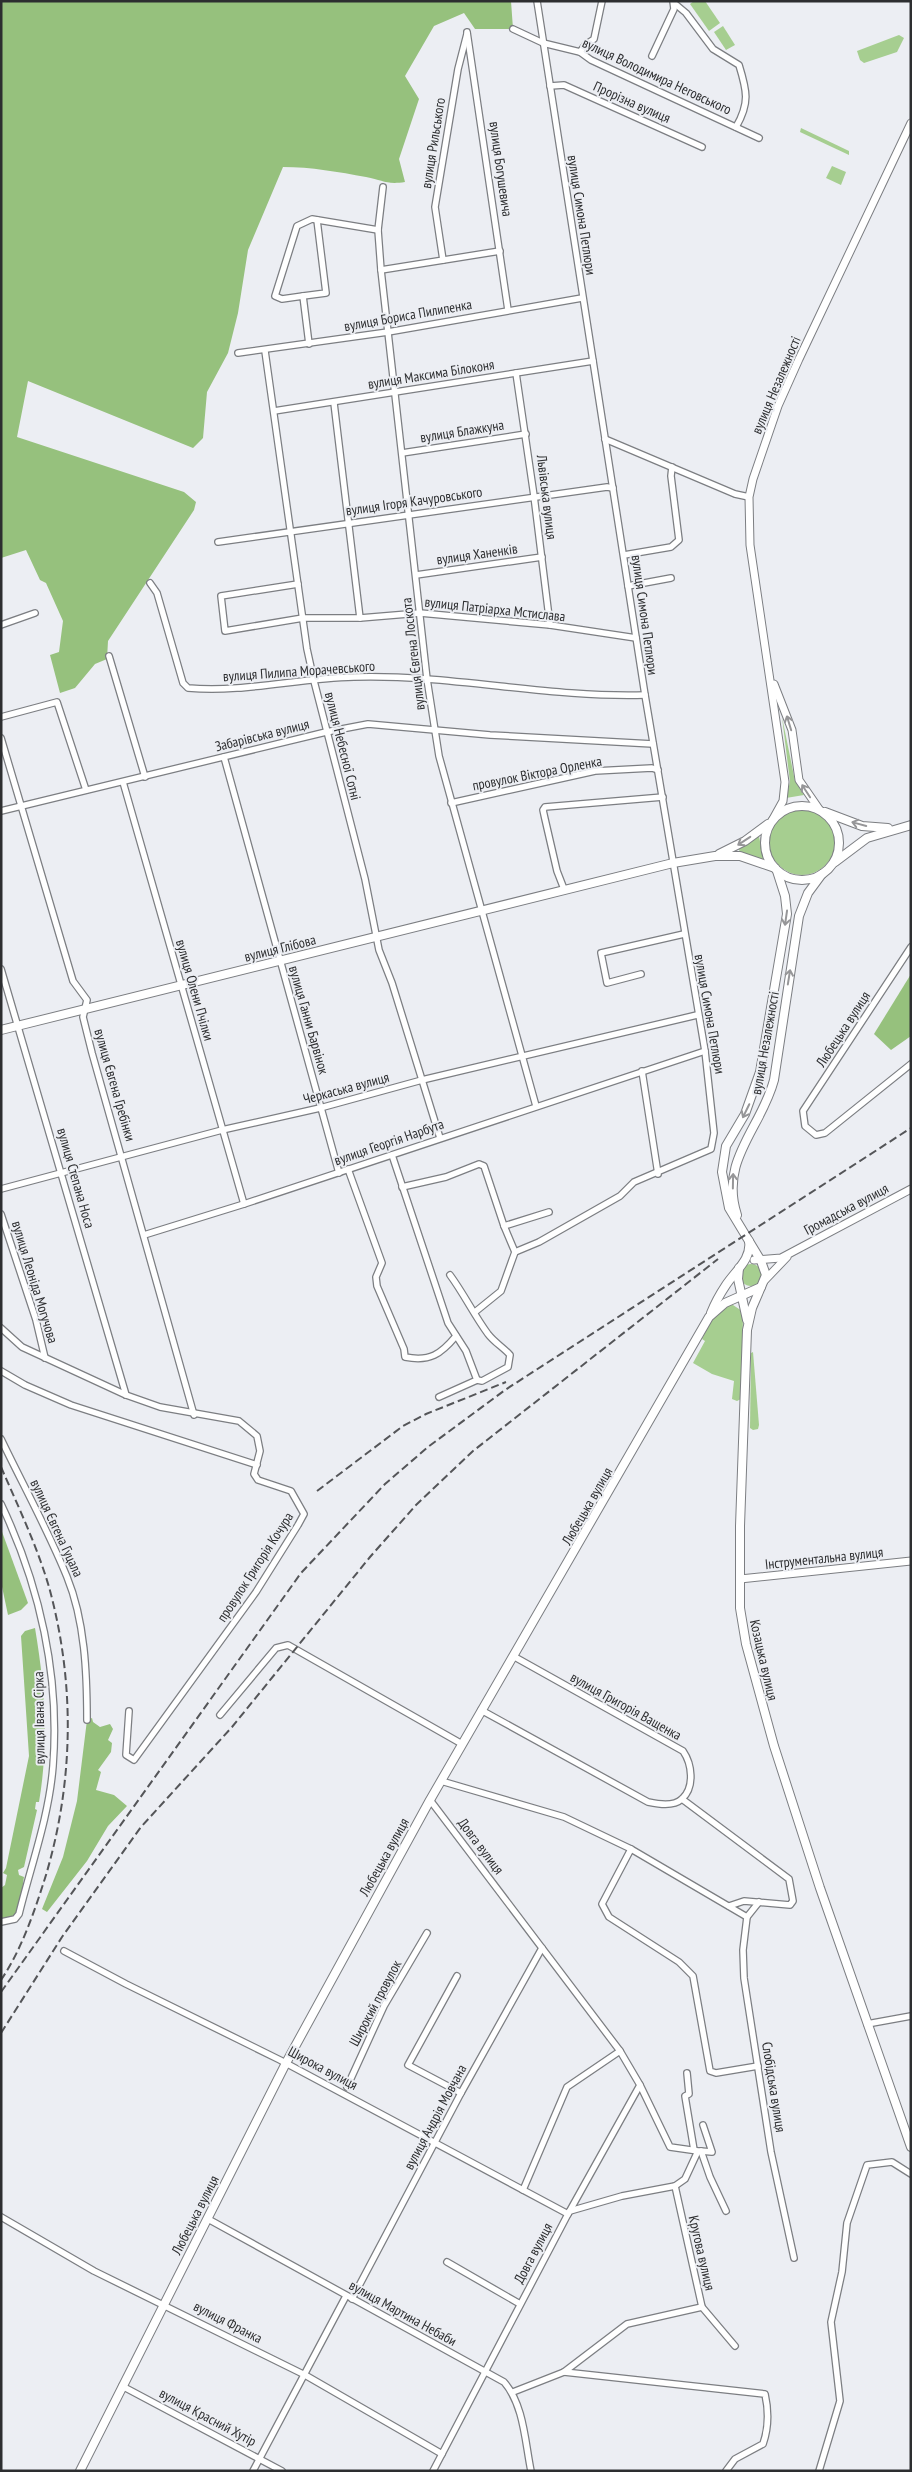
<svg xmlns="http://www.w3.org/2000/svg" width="912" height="2472" viewBox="0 0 912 2472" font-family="'PT Sans Narrow',sans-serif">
  <rect width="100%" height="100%" fill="#eceef3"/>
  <g fill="#a6ce90">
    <polygon points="694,1 705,1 720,23 709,31 690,4"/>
    <polygon points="723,26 735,45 726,50 714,32"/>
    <polygon points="899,35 904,38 897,52 864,63 860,60 857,51"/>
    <polygon points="801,128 849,151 849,155 800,132"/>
    <polygon points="832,166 846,172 841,185 826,178"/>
    <polygon points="782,717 795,781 804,795 786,798 790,782"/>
    <circle cx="802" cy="842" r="33"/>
    <polygon points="759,836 764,862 740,854 739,849"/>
    <circle cx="751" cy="1275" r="11"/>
    <path d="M733,1305L742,1311L743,1318L741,1399L737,1401L732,1399L734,1381L712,1374L693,1363L705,1341L702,1339C709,1326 716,1305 733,1305Z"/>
    <polygon points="753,1352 759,1425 758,1429 753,1430 750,1428 751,1353"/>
  </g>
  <g fill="#96c17d">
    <path d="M1,1H511L513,29H475L464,13L434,26L405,76L419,99L399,159L405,182C386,185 383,180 366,177C339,172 311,167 283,167L248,250L238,313L228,353L207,392L203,438L193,448L28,381L17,437L184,492L196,502L194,510L108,641L107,659L95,664L75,688L60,693L50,655L59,652L63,621L46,583L40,580L26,550L1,558Z"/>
    <polygon points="911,974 911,1036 891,1050 874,1034"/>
    <polygon points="1,1529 28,1603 21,1610 8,1615 1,1582"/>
    <path d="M35,1628C45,1687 49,1743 39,1802H36L35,1809L37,1810L24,1867L18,1870L19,1875L24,1877C21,1891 24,1921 1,1919V1888L5,1885L7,1875L3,1873L6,1868L29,1756L21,1636L25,1631Z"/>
    <polygon points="92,1718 93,1722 100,1727 110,1724 113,1729 108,1740 112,1743 111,1752 98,1770 101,1772 96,1790 114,1795 127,1806 108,1826 87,1861 47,1912 42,1909 63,1857 77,1801 87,1720"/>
  </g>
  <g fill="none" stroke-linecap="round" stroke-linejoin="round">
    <defs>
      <g id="minor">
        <path d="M674,3L686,13L713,49L739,65C747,91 750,103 736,127"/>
        <polyline points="513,29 543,43 580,52 591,60 759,138"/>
        <polyline points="467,32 508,310"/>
        <polyline points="580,52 585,45 594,39 602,1"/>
        <polyline points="652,56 674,9 673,1"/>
        <polyline points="550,86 564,85 702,147"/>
        <polyline points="383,187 378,230 381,270 427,679 439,756 536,1106"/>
        <polyline points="443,260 435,207 458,69 467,34"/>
        <polyline points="381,270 500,251"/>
        <polyline points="303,296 326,293 317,220"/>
        <polyline points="309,344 303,296 282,299 275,296 297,226 312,219 378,230"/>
        <polyline points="265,351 307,649 314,681 365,879 379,950 392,983 440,1138"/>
        <polyline points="238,353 388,332 582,298"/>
        <polyline points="516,373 534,496 550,625"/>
        <polyline points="334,403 360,618"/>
        <polyline points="274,411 593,361"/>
        <polyline points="605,439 735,494 749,497"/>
        <polyline points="402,453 526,434"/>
        <polyline points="218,542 607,487 613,488"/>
        <polyline points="624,555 671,547 679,540 671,476 672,467"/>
        <polyline points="416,575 542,557"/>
        <path d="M150,583L157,593L183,683L188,688C244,693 298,678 354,677C451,674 547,698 645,695"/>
        <polyline points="298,584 221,596 225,631 303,618 360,618 420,613 550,625 636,638"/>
        <polyline points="628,586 671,578"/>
        <polyline points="1,625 35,613"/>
        <polyline points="109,656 145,777"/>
        <polyline points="1,717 57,702 86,790"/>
        <polyline points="1,738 73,981 87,1000 83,1017 92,1053 194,1415"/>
        <polyline points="224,757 339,1173"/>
        <polyline points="123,782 244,1204"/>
        <polyline points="451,803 595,771 652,768 658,770"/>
        <polyline points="1,811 326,732 368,724 490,735 653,744"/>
        <polyline points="564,889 557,871 545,819 543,810 545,807 663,797"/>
        <polyline points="911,947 803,1111 805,1126 816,1135 825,1133 911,1064"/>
        <polyline points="1,969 126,1395"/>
        <polyline points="641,974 607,983 601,953 684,934"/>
        <polyline points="642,1071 658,1174"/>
        <polyline points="392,1155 448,1323 466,1351 477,1380 439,1397"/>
        <path d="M348,1169L382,1263L376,1277L377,1286L404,1349L405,1357C430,1362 441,1354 456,1336"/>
        <polyline points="402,1187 446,1177 479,1164 484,1166 504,1226 515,1252 501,1291 475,1312"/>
        <polyline points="1,1189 222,1130 320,1108 422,1080 697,1015"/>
        <polyline points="1,1214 36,1320 45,1358"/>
        <polyline points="504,1226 549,1212"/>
        <polyline points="144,1235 244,1204 705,1051"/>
        <polyline points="515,1252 539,1242 620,1196 634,1182 711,1149 714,1133 705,1051 645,695 537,1"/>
        <path d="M450,1275C464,1294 474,1315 488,1334C495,1343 503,1347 510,1355L508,1367L482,1381L477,1380"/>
        <polyline points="1,1328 22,1347 126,1395 160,1407 239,1421 257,1436 260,1451 254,1474 258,1480 291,1491 304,1514 298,1525 256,1592 134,1760 126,1755 129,1711"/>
        <polyline points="1,1371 25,1385 71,1405 257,1465"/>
        <path d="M1,1439C23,1485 48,1530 67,1577C85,1621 87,1674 87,1720"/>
        <path d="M1,1504C40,1586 60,1676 53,1766C49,1817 31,1865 19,1914L15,1919L1,1922"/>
        <path d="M481,1710L648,1802C658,1804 673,1807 682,1799C695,1787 692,1764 683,1751L513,1656"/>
        <polyline points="220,1715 276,1648 288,1645 462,1744"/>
        <polyline points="441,1781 564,1817 631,1849 747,1917"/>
        <polyline points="682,1799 789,1879 793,1901 790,1905 744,1901 729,1906"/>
        <polyline points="430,1800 620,2051 640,2085 568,2214 433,2471"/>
        <polyline points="631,1849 602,1904 609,1917 679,1962 693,1976 710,2071 716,2073 758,2066"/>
        <polyline points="759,1902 747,1917 743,1950 744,1978 771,2152 794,2258"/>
        <polyline points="64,1951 126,1984 280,2060 568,2214"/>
        <polyline points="457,1976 408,2065 461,2093"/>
        <polyline points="867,2024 911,2016"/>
        <polyline points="687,2073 689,2094 685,2096 694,2150"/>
        <polyline points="347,2087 384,2006 427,1933"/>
        <polyline points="700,2151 712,2152 703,2125"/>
        <polyline points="701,2151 710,2177 726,2211"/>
        <polyline points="675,2186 702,2307 735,2346"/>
        <polyline points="523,2190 567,2087 620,2051"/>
        <polyline points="570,2211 622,2196 675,2186 685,2179 698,2151 670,2147 640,2085"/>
        <polyline points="1,2217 94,2271 305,2375 442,2454"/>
        <path d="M208,2219L504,2382C524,2405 525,2442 531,2471"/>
        <polyline points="447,2262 520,2304"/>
        <polyline points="352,2299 461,2093 542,1948"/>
        <path d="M564,2372L765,2394C769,2412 769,2427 763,2444L735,2459L726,2471"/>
        <polyline points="122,2386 282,2471"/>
        <polyline points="513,2392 564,2372 627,2324 702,2307"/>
        <polyline points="253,2471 346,2296"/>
        <polyline points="819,2471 840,2401 831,2322 842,2272 847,2223 867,2165 892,2162 911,2174"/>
      </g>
      <g id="tertiary">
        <polyline points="774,684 792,730 799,780 819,809"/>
        <polyline points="773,819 783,801 785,782 750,545 749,497 753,479 778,406 799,359 911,123"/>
        <polyline points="754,1260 781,1258 911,1189"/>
        <polyline points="765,1280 787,1257"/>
        <polyline points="740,1579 911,1561"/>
      </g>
      <g id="secondary">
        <circle cx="802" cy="843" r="37"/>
        <polyline points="825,812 862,826 888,828"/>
        <polyline points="719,854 745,841 768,824"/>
        <polyline points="835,862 867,838 911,825"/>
        <polyline points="1,1030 673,863 715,856 740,856 775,868"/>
        <path d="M737,1215C719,1160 761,1129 774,1080L799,916L808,893L822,874"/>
        <polyline points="739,1268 738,1279 747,1320"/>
        <polyline points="761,1287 752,1308 747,1330 740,1526 740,1608 746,1644 774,1746 820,1888 911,2147"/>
        <path d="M711,1313C715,1303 720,1294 726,1285C735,1271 752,1259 749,1241"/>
        <polyline points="80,2471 286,2063 430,1800 709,1317 725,1303 761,1287 766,1275 761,1261 729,1208 722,1172 726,1146 745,1114 760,1072 787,914 785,896 777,871"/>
      </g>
    </defs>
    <use href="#minor" stroke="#7c7e82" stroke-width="8"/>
    <use href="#tertiary" stroke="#7c7e82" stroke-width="9"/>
    <use href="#secondary" stroke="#7c7e82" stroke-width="10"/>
    <use href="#minor" stroke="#fff" stroke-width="5.5"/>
    <use href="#tertiary" stroke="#fff" stroke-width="7"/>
    <use href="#secondary" stroke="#fff" stroke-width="8"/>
    <g stroke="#545558" stroke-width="2" stroke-dasharray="8 4" stroke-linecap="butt">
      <path d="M1,1467C18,1506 37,1546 49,1587C75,1682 74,1780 46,1875C35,1910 22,1949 1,1980"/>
      <polyline points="317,1491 403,1426 426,1414 506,1382"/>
      <polyline points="1,1992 301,1573 385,1484 428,1447 505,1390 911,1128"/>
      <polyline points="1,2033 62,1937 141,1827 232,1727 370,1557 416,1505 473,1451 718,1259"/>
    </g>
  </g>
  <defs><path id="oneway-shaft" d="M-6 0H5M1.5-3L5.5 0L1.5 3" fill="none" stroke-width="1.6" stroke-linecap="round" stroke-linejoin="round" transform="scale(1.25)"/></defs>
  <g stroke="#969698">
    <use href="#oneway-shaft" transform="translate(789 723) rotate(-107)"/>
    <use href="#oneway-shaft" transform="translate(806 791) rotate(-123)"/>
    <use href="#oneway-shaft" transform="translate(859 824) rotate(-165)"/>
    <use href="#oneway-shaft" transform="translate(744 841) rotate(147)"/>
    <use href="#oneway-shaft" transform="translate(786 918) rotate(98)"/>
    <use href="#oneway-shaft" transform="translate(789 977) rotate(-81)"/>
    <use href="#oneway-shaft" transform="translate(746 1111) rotate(116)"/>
    <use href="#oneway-shaft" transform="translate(733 1181) rotate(-89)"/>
  </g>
  <g text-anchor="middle" stroke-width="4" stroke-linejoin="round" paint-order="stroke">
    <g font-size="14" fill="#2d2e30" stroke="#eceef3">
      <text transform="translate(657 76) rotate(25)" y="5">вулиця Володимира Неговського</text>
      <text transform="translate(632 102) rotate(24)" y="5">Прорізна вулиця</text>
      <text transform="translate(433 143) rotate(-81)" y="5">вулиця Рильського</text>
      <text transform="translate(501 169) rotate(82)" y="5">вулиця Богушевича</text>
      <text transform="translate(582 215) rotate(81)" y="5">вулиця Симона Петлюри</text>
      <text transform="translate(408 315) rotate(-10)" y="5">вулиця Бориса Пилипенка</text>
      <text transform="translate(431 374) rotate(-9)" y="5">вулиця Максима Білоконя</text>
      <text transform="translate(776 385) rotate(-67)" y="5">вулиця Незалежності</text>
      <text transform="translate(462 431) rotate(-9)" y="5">вулиця Блажкуна</text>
      <text transform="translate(547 497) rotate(83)" y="5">Львівська вулиця</text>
      <text transform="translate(414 501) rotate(-8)" y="5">вулиця Ігоря Качуровського</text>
      <text transform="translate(477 554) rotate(-8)" y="5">вулиця Ханенків</text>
      <text transform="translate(495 609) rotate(6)" y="5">вулиця Патріарха Мстислава</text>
      <text transform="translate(645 615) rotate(82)" y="5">вулиця Симона Петлюри</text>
      <text transform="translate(413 654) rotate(-97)" y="5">вулиця Євгена Лоскота</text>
      <text transform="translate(299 671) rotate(-4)" y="5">вулиця Пилипа Морачевського</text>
      <text transform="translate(262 735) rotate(-14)" y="5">Забарівська вулиця</text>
      <text transform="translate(343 746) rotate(76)" y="5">вулиця Небесної Сотні</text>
      <text transform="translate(537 773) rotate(-11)" y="5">провулок Віктора Орленка</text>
      <text transform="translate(280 948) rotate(-14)" y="5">вулиця Глібова</text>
      <text transform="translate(195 990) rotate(74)" y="5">вулиця Олени Пчілки</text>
      <text transform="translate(710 1014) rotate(80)" y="5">вулиця Симона Петлюри</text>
      <text transform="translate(309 1020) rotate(74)" y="5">вулиця Ганни Барвінок</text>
      <text transform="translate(843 1029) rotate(-57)" y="5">Любецька вулиця</text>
      <text transform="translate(765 1043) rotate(-80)" y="5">вулиця Незалежності</text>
      <text transform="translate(115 1085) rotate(74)" y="5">вулиця Євгена Гребінки</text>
      <text transform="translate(346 1088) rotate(-15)" y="5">Черкаська вулиця</text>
      <text transform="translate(389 1142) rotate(-19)" y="5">вулиця Георгія Нарбута</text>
      <text transform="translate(76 1178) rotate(74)" y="5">вулиця Степана Носа</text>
      <text transform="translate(846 1209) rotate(-28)" y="5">Громадська вулиця</text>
      <text transform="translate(35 1282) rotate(73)" y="5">вулиця Леоніда Могучова</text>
      <text transform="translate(587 1506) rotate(-60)" y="5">Любецька вулиця</text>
      <text transform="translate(57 1528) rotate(65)" y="5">вулиця Євгена Гуцала</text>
      <text transform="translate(824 1558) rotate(-6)" y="5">Інструментальна вулиця</text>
      <text transform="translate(255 1567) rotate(-57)" y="5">провулок Григорія Кочура</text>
      <text transform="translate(764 1660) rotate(77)" y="5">Козацька вулиця</text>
      <text transform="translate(626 1706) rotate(29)" y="5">вулиця Григорія Ващенка</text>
      <text transform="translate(39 1718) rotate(-91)" y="5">вулиця Івана Сірка</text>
      <text transform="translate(481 1846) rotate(53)" y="5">Довга вулиця</text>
      <text transform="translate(384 1857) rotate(-61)" y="5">Любецька вулиця</text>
      <text transform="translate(375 2003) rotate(-62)" y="5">Широкий провулок</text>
      <text transform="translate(323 2068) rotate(28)" y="5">Широка вулиця</text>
      <text transform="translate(774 2087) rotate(81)" y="5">Слобідська вулиця</text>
      <text transform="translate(435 2117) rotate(-62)" y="5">вулиця Андрія Мовчана</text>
      <text transform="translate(195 2215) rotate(-63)" y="5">Любецька вулиця</text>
      <text transform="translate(533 2253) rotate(-62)" y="5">Довга вулиця</text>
      <text transform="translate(702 2253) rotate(77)" y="5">Кругова вулиця</text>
      <text transform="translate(403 2313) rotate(29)" y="5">вулиця Мартина Небаби</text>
      <text transform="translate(228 2322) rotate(27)" y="5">вулиця Франка</text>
      <text transform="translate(208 2417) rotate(28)" y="5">вулиця Красний Хутір</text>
    </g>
  </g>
  <rect width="912" height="2472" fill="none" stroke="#2d2e30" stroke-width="5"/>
</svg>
